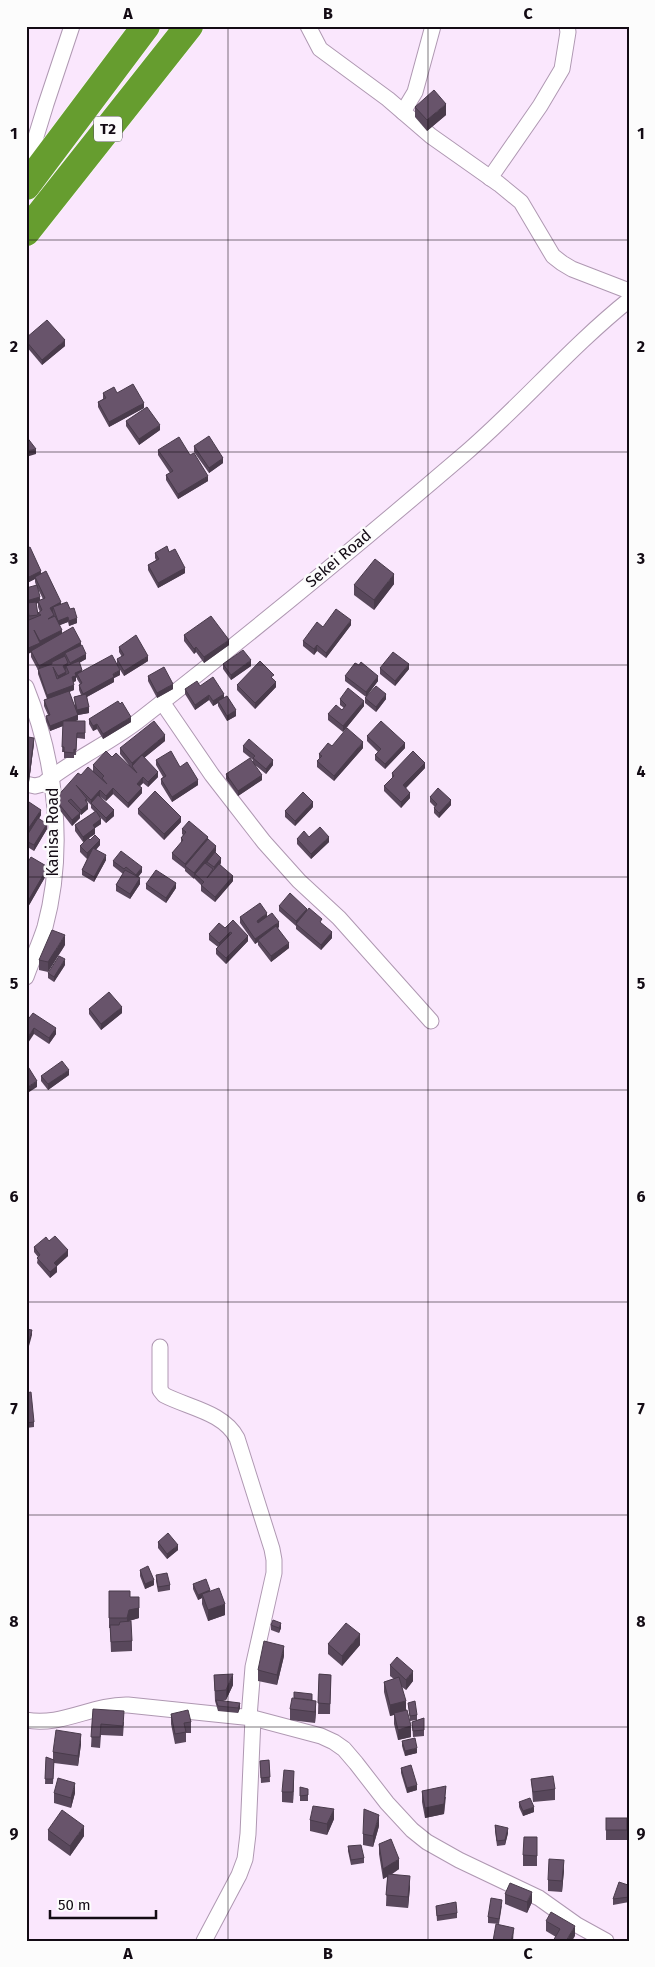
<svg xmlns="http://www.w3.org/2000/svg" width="655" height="1967" viewBox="0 0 655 1967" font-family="'Fira Sans',sans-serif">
  <rect width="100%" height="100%" fill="#fae7fd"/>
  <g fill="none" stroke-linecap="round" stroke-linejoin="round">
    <defs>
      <g id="street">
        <polyline points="308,26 320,49 388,99 431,136 499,184 521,202 553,256 562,263 572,269 629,291"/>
        <polyline points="403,112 415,92 433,26"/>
        <polyline points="26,169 46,104 72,26"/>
        <polyline points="490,178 540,106 562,69 568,32 567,26"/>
        <path d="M26,687C56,761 66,849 45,927C40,943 32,960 26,977"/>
        <polyline points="162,702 212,775 264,842 299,881 339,918 431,1021"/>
        <path d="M26,784L35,786L43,784C73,759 111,743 142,718C250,634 357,546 461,457C520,407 569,348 629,300"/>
        <path d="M160,1347V1390L164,1395C189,1408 223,1412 237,1438L272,1549L274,1560V1573L253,1667L249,1717"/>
        <path d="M26,1720C61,1727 93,1704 128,1705L253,1718L321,1736L334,1742L344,1749L356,1763L387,1803L412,1830L427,1842L459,1860L539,1898L577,1925L606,1941"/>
        <polyline points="204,1941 239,1875 245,1859 248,1834 253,1718"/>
      </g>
      <g id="highway">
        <polyline points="26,186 146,26"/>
        <polyline points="26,232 189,26"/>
      </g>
    </defs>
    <use href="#street" stroke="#af98b2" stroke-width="17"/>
    <use href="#highway" stroke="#fff" stroke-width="29"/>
    <use href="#street" stroke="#fff" stroke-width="15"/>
    <use href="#highway" stroke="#669d2f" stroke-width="28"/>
  </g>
  <g fill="#59485c" fill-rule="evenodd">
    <polygon points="415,107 446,115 427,131 415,117"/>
    <polygon points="26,338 65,346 42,365 26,346"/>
    <polygon points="103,393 117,393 144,408 109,427 98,407 98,402 103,399"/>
    <polygon points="126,421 160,430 139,445 126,426"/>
    <polygon points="194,446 223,463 209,473 194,452"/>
    <polygon points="158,450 208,481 178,499 166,480 166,475 170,473 158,455"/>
    <path d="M26,549L61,604L70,609L77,623L69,626L68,622L59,625L62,634L81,646L86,659L79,663L82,671L120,675L114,678V682L87,697L89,713L78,715V720L75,721H85V739L77,738L76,755H74V758H64V752H62L63,726L50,731L46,721V716L48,715L44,706V700L47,699L38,674V670L31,657V652L26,655L29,619L27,606H26L36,585L35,582V579L29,582L26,577ZM37,587L43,599L40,600ZM38,603V607L40,612L38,613V616L36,604ZM77,677V679L80,684L79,685V690L81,695L74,697L75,707L69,692L74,690L73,682L76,681V678Z"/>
    <polygon points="169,552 185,573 158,588 148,570 148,565 156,560 155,558 155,553"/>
    <polygon points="394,584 374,610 354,595 354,585"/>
    <polygon points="351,625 326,658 317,651 314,655 303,646 303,641 323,627"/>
    <polygon points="184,635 229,645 204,663 196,652 194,654 184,641"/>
    <polygon points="119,647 148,661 124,676 117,665 117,659 122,657 119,652"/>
    <polygon points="223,664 251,666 231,680 223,669"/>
    <polygon points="380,668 409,669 395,686 380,674"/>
    <polygon points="148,676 173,689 157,698 148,681"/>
    <polygon points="345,676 378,681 366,697 345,681"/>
    <polygon points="274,679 276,687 255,709 237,690 237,685"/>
    <polygon points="200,686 224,698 236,716 227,721 218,706 218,703 213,706 209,700 195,710 185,694 185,689"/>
    <polygon points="365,698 386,699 376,712 365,703"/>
    <polygon points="340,699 364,706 343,732 328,720 328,714 342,710 344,708 340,705"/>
    <polygon points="26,715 28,726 28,732 26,732"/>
    <polygon points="89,719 131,722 103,739 97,729 93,731 89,724"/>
    <polygon points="367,736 405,748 385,769 375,760 375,755 378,752 367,741"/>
    <polygon points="165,741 144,758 158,777 148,787 143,783 140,786 142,793 128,808 113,794 106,801 99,796 114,816 106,823 100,817 101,824 95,828 95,834 89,838 90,840 100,845 96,850 106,860 94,882 82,875 82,870 87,859 80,852 80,846 86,840 83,842 75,831 75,825 95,812 91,808 91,805 87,801 88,809 81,815 71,804 80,818 72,826 55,804 55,799 81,775 93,771 93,765 112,757 129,765 120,754 120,748"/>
    <polygon points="34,743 29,782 26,782 26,747"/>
    <polygon points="243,746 273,765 266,774 255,765 262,780 238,796 226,779 226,774 253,763 253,760 243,752"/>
    <polygon points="332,746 363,748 334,781 317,767 317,761 319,759 319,754"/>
    <polygon points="156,760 180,767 198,785 172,802 161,784 161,779 163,777 156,765"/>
    <polygon points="425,768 406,788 410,798 401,808 384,791 384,786 392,779 392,773"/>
    <polygon points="430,797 451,805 439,818 434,813 434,808 435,807 430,802"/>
    <polygon points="26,800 41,815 39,819 47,829 34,851 26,846"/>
    <polygon points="313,807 295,826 285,817 285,811"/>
    <polygon points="138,809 181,822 164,840 138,814"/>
    <polygon points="182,829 208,840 216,851 215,853 221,863 220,864 233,881 215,902 201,891 201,885 195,879 195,878 194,879 185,871 185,869 172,859 172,853 181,843 181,838 183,835 182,834"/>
    <polygon points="309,837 329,842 311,859 297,844 297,839"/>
    <polygon points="113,861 142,872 138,877 140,884 130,899 116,891 116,885 123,874 113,866"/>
    <polygon points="26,865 48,872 28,907 26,906"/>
    <polygon points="146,884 176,888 166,903 146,889"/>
    <polygon points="279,906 307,910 322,924 332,938 321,950 296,929 296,926 279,911"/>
    <polygon points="267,916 279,927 278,928 289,948 271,962 258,945 258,942 255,944 240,923 240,917"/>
    <polygon points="225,928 248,941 226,964 216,954 216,949 218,947 209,940 209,934"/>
    <polygon points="65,945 48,972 39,970 39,960"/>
    <polygon points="65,965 54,982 48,978 48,973"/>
    <polygon points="89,1009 122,1013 101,1030 89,1014"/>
    <polygon points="26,1022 56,1034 49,1044 34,1034"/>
    <polygon points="69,1075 48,1090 41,1081 41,1076"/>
    <polygon points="49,1241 68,1256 56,1266 57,1272 50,1278 37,1263 38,1257 34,1252 34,1247"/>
    <polygon points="26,1393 34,1422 34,1427 26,1428"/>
    <polygon points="158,1542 178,1550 167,1559 158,1548"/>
    <polygon points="140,1570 154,1585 145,1589 140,1576"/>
    <polygon points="156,1575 170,1585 170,1590 158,1592 156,1581"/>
    <polygon points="193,1584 210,1591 225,1615 208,1621 202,1604 202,1598 198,1600 193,1589"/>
    <polygon points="109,1591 130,1597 139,1618 129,1621 132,1641 132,1651 111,1652 110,1628 109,1628"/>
    <polygon points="271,1625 281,1628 279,1633 271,1630"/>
    <polygon points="328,1644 360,1645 342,1666 328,1654"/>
    <polygon points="284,1656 277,1685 258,1681 258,1670"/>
    <polygon points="390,1665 413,1681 406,1690 402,1687 411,1737 398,1740 394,1724 394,1715 390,1716 384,1692 384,1682 394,1679 390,1676"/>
    <polygon points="319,1674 331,1675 330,1714 318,1714"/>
    <polygon points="214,1675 233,1685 226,1700 223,1701 240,1708 238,1713 218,1711 215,1701"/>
    <polygon points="312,1700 316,1711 315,1723 290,1720 290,1709"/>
    <polygon points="408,1703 417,1715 417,1720 410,1721"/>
    <polygon points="93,1709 124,1722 123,1736 101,1735 100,1748 91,1747"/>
    <polygon points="171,1714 191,1722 191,1733 186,1733 186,1742 175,1744 171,1724"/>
    <polygon points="424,1718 424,1736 413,1737 412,1722"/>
    <polygon points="402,1741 417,1753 405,1756 402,1746"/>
    <polygon points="81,1744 78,1766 54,1763 53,1784 45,1784 46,1757 53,1760 53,1752"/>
    <polygon points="269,1760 270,1782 261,1783 260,1761"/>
    <polygon points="401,1768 417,1790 407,1793 401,1773"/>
    <polygon points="531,1779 555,1789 555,1800 533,1802"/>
    <polygon points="294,1781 293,1803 282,1802 282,1792"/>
    <polygon points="300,1787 308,1795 308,1801 300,1801"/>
    <polygon points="422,1791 446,1797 444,1814 425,1818 422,1802"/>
    <polygon points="54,1793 75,1793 71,1808 54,1803"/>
    <polygon points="519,1802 534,1812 523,1816 519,1807"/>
    <rect x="606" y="1818" width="21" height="22"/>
    <polygon points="334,1819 327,1835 310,1831 310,1820"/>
    <polygon points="495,1825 508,1833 505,1845 497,1846 495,1831"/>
    <polygon points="379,1826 373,1847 363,1845 363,1834"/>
    <polygon points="48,1830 84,1836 70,1856 48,1840"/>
    <polygon points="379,1844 399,1869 391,1875 410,1887 408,1908 386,1906 387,1877 383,1879 379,1854"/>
    <polygon points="348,1846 364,1858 364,1863 351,1865 348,1851"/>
    <polygon points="537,1848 537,1866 523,1866 523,1855"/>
    <polygon points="564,1870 562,1892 548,1891 548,1880"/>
    <polygon points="629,1886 629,1902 613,1905 613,1899"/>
    <polygon points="505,1894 532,1902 527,1913 505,1904"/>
    <polygon points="502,1905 499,1924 488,1923 488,1917"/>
    <polygon points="436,1906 457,1913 457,1918 437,1921"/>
    <polygon points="546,1921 575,1936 556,1937 546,1931"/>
  </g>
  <g fill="#493b4b">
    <polygon points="446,104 446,115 427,131 427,120"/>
    <polygon points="65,340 65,346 42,365 42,360"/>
    <polygon points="144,403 144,408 109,427 109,422"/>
    <polygon points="160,425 160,430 139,445 139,439"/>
    <polygon points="36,449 36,454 26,457 26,451"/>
    <polygon points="223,458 223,463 209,473 209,468"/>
    <polygon points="208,476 208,481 178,499 178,494"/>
    <polygon points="185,568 185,573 158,588 158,583"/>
    <polygon points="41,571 41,576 35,577 35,579 29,582 29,577"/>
    <polygon points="394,574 394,584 374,610 374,600"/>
    <polygon points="40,597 40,603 38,601 38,603 26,606 26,601"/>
    <polygon points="61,602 61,607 53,607 53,612 50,613 50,608"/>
    <polygon points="68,617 68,622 58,626 58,621"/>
    <polygon points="77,618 77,623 69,626 69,621"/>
    <polygon points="351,620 351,625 326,658 326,653"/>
    <polygon points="62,630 62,636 40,646 40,641"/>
    <polygon points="229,640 229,645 204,663 204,657"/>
    <polygon points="81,642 81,648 65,653 65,657 52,662 52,665 39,672 39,666"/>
    <polygon points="40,643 40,648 26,655 26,649"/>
    <polygon points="317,645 317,651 314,655 314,649"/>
    <polygon points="196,647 196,652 194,654 194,649"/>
    <polygon points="86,654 86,659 70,668 70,663"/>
    <polygon points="148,656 148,661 124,676 124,671"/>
    <polygon points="251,660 251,666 231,680 231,675"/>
    <polygon points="68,663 68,668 66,666 66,669 63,671 63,666"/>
    <polygon points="409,664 409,669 395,686 395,681"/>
    <polygon points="82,670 82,675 77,674 77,677 76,678 76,681 72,683 72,677 75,673"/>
    <polygon points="120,670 120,675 114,678 114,682 83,699 83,694 113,674"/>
    <polygon points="66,672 66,677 58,681 58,676"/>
    <polygon points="378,676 378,681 366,697 366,692"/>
    <polygon points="276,682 276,687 255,709 255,703"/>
    <polygon points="173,684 173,689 157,698 157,693"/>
    <polygon points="74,685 74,690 47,700 47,695"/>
    <polygon points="224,694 224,700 218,701 218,703 213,706 213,701"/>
    <polygon points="386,694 386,699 376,712 376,707"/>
    <polygon points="209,695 209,700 195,710 195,705"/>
    <polygon points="364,701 364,706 343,732 343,726"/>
    <polygon points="89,707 89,713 78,715 78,720 50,731 50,726 77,715 77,710"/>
    <polygon points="236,710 236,716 227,721 227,716"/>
    <polygon points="131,717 131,722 103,739 103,734"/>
    <polygon points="97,724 97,729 93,731 93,726"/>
    <polygon points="165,735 165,741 133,767 132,766 132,768 132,763"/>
    <polygon points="34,738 34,743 29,782 29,777"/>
    <polygon points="363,742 363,748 334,781 334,776"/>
    <polygon points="405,743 405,748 385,769 385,764"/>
    <polygon points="273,760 273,765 266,774 266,769"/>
    <polygon points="425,763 425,768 403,791 403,785"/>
    <polygon points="158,772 158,777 148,787 148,782"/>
    <polygon points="262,775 262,780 238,796 238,791"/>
    <polygon points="143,777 143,783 137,789 137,784"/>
    <polygon points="198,780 198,785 172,802 172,797"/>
    <polygon points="113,788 113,794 106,801 106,796"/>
    <polygon points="142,788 142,793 128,808 128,803"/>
    <polygon points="100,790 100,796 92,804 91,803 91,800"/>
    <polygon points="410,793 410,798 401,808 401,802"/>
    <polygon points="451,800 451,805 439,818 439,813"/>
    <polygon points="313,802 313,807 295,826 295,821"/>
    <polygon points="88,804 88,809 81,815 81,810"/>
    <polygon points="41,810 41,815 26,837 26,832"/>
    <polygon points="114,810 114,816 106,823 106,818"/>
    <polygon points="80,813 80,818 72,826 72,820"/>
    <polygon points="181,817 181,822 164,840 164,834"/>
    <polygon points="101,819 101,824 95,828 95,834 83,842 83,837 93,825"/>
    <polygon points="47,824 47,829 34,851 34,845"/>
    <polygon points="208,837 208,842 185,866 185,869 185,864"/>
    <polygon points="329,837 329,842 311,859 311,854"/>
    <polygon points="100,840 100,845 87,859 87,853"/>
    <polygon points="216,846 216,851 196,876 195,874 194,879 194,873"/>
    <polygon points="106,855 106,860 94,882 94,877"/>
    <polygon points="221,858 221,863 214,872 214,867"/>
    <polygon points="48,867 48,872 28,907 28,901"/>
    <polygon points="142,867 142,872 136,880 136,875"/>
    <polygon points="233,876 233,881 215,902 215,897"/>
    <polygon points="140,878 140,884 130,899 130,894"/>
    <polygon points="176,883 176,888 166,903 166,898"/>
    <polygon points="307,909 307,914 296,924 296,921"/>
    <polygon points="267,913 267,919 257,926 257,921"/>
    <polygon points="279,922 279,927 260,941 258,940 258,942 255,944 255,939"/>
    <polygon points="230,932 230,937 219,949 219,943"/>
    <polygon points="332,932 332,938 321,950 321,945"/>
    <polygon points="65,935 65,945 48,972 48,962"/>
    <polygon points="248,936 248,941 226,964 226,958"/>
    <polygon points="289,943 289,948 271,962 271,956"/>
    <polygon points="65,959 65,965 54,982 54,977"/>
    <polygon points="122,1007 122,1013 101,1030 101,1024"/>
    <polygon points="34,1028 34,1034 26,1046 26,1040"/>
    <polygon points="56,1028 56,1034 49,1044 49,1038"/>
    <polygon points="69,1070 69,1075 48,1090 48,1084"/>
    <polygon points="37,1081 37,1087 26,1094 26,1088"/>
    <polygon points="68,1250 68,1256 54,1269 54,1263"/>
    <polygon points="57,1266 57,1272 50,1278 50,1272"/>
    <polygon points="32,1330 32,1335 26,1357 26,1352"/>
    <polygon points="178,1545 178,1550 167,1559 167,1554"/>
    <polygon points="154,1580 154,1585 145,1589 145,1584"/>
    <polygon points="210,1590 210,1595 202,1594 202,1598 198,1600 198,1595"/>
    <polygon points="225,1604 225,1615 208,1621 208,1610"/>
    <polygon points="139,1607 139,1618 129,1621 127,1628 127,1618 129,1610"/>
    <polygon points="281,1623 281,1628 279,1633 279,1628"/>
    <polygon points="360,1634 360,1645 342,1666 342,1656"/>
    <polygon points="284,1646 284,1656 277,1685 277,1675"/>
    <polygon points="413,1671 413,1681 406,1690 406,1680"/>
    <polygon points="233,1674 233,1685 226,1700 226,1690"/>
    <polygon points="316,1701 316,1711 315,1723 315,1712"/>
    <polygon points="406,1701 406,1711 390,1716 390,1705"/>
    <polygon points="240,1703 240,1708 238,1713 238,1708"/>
    <polygon points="411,1726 411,1737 398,1740 398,1730"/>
    <polygon points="81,1734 81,1744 78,1766 78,1756"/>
    <polygon points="417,1748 417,1753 405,1756 405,1751"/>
    <polygon points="294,1771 294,1781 293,1803 293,1792"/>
    <polygon points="75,1783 75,1793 71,1808 71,1798"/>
    <polygon points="417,1785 417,1790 407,1793 407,1788"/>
    <polygon points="446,1786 444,1814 425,1818 425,1808"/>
    <polygon points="534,1807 534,1812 523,1816 523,1811"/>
    <polygon points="334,1809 334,1819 327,1835 327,1824"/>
    <polygon points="379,1815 379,1826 373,1847 373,1836"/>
    <polygon points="84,1826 84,1836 70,1856 70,1846"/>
    <polygon points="508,1828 508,1833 505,1845 505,1840"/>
    <polygon points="399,1859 399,1869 383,1879 383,1869"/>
    <polygon points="564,1860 564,1870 562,1892 562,1881"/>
    <polygon points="410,1876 410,1887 408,1908 408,1897"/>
    <polygon points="532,1892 532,1902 527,1913 527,1902"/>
    <polygon points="575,1926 575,1936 572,1941 566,1941"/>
    <polygon points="514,1928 513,1941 511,1941"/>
  </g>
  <g fill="#68546b" stroke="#493b4b">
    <polygon points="434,90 446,104 427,120 415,107"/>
    <polygon points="47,320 65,340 42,360 26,341 26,338"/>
    <polygon points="133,384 144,403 109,422 98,402 106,398 103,393 114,387 117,393"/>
    <polygon points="147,407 160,425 139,439 126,421"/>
    <polygon points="26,436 36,449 26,451"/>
    <polygon points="209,436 223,458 209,468 194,446"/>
    <polygon points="179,437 190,455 194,453 208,476 178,494 166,475 173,471 158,450"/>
    <polygon points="167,546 169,552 175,549 185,568 158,583 148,565 159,559 155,553"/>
    <polygon points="30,547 41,571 29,577 26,572 26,549"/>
    <polygon points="375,559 394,574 374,600 354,585"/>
    <polygon points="46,571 61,602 50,608 54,615 48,619 55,616 62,630 40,641 34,630 40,643 26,649 26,613 29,620 41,615 38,613 42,610 38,601 45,598 35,577"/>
    <polygon points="37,585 40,597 26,601 26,588"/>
    <polygon points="36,602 38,615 29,616 27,603"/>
    <polygon points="67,602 70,609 74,608 77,618 69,621 68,617 58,621 53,607"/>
    <polygon points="336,609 351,620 326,653 317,645 314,649 303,641 317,622 323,627"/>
    <polygon points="211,616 229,640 204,657 196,647 194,649 184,635"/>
    <polygon points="73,627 81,642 39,666 31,651"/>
    <polygon points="136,635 148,656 124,671 117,659 124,655 119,647"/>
    <polygon points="82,645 86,654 70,663 65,653"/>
    <polygon points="243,650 251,660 231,675 223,664"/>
    <polygon points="393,652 409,664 395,681 380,668"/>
    <polygon points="112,655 120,670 113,674 114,677 83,694 79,685 82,683 77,674"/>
    <polygon points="65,656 68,663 63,666 66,672 58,676 53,667 57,679 69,673 66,666 79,661 82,670 75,673 76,676 72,677 74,685 47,695 38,669 52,664 52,662"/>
    <polygon points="260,661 274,675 271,677 276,682 255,703 237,685"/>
    <polygon points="361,662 378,676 366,692 345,676 355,663 359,665"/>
    <polygon points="164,667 173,684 157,693 148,676"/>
    <polygon points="213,677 224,694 213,701 209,695 195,705 185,689 197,681 200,686"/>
    <polygon points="376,686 386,694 376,707 365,698"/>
    <polygon points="348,688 364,701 343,726 328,714 336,705 342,710 346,705 340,699"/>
    <polygon points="69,691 78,715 50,726 46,716 50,715 44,700"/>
    <polygon points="86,694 89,707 77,710 74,697"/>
    <polygon points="227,696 236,710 227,716 218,701"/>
    <polygon points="118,701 120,704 122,702 131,717 103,734 97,724 93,726 89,719"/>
    <polygon points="26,715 28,726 26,727"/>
    <polygon points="63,721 85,721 85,733 77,733 76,750 74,749 74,753 64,752 64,747 62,747"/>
    <polygon points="154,721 165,735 132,763 120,748"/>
    <polygon points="381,721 405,743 385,764 375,755 381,749 367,736"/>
    <polygon points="347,728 363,742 334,776 317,761 322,756 319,754 328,743 332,746"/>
    <polygon points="28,737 34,738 29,777 26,777 26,747"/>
    <polygon points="249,739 273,760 266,769 253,758 255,756 243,746"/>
    <polygon points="106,751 112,757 116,753 137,773 132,766 142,755 158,772 148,782 143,777 137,784 142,788 128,803 113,788 106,796 100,790 91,800 76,785 87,799 85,800 88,804 81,810 71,799 68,801 80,813 72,820 55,799 78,773 81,775 88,767 107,784 102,778 104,776 93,765"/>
    <polygon points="171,751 180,767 187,762 198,780 172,797 161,779 166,776 156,760"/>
    <polygon points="413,751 425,763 403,785 410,793 401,802 384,786 394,776 392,773"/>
    <polygon points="250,758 262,775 238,791 226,774"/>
    <polygon points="438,788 451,800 439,813 434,808 437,804 430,797"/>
    <polygon points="155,791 181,817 164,834 138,809"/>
    <polygon points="303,792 313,802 295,821 285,811"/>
    <polygon points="98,795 114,810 106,818 91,803"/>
    <polygon points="26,800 41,810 26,832"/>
    <polygon points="96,811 101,819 93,825 95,828 83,837 75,825"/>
    <polygon points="38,818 47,824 34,845 26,841 26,837"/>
    <polygon points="189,821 208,837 185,864 172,853 183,840 181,838 186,832 182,829"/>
    <polygon points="320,827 329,837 311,854 297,839 304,831 309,837"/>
    <polygon points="95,835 100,840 87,853 80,846 88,838 90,840"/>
    <polygon points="208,839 216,846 194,873 185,866"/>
    <polygon points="93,848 106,855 94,877 82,870"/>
    <polygon points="121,851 142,867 136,875 126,867 124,869 113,861"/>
    <polygon points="215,852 221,858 214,867 207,862"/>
    <polygon points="31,857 48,867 28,901 26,900 26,865"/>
    <polygon points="205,863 213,869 207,878 219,864 233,876 215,897 201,885 204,882 195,874"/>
    <polygon points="125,870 140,878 130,894 116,885"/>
    <polygon points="156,870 176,883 166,898 146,884"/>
    <polygon points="290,893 307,909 296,921 279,906"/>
    <polygon points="260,903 267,913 257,921 258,923 272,913 279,922 255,939 240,917"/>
    <polygon points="309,908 322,919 320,922 332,932 321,945 296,924"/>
    <polygon points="233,920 248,936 226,958 216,949 232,933 230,932 219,943 209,934 219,923 225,928"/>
    <polygon points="276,926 289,943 271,956 258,940"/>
    <polygon points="52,930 65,935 48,962 39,960"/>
    <polygon points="59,956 65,959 54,977 48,973"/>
    <polygon points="109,992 122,1007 101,1024 89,1009"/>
    <polygon points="33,1013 56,1028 49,1038 34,1028 26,1040 26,1022"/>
    <polygon points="62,1061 69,1070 48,1084 41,1076"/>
    <polygon points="27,1065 37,1081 26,1088 26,1066"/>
    <polygon points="55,1236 68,1250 54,1263 57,1266 50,1272 37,1258 40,1255 34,1247 46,1237 49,1241"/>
    <polygon points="26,1329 32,1330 26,1352"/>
    <polygon points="31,1392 34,1422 26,1423 26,1393"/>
    <polygon points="168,1533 178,1545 167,1554 158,1542"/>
    <polygon points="148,1566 154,1580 145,1584 140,1570"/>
    <polygon points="167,1573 170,1585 158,1587 156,1575"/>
    <polygon points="206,1579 210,1590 198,1595 193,1584"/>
    <polygon points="219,1588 225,1604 208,1610 202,1594"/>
    <polygon points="109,1591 130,1591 130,1597 139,1597 139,1608 129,1610 127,1618 109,1618"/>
    <polygon points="273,1620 281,1623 279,1628 271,1625"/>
    <polygon points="131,1621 132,1641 111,1642 110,1625 119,1625 120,1622"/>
    <polygon points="346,1623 360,1634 342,1656 328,1644"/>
    <polygon points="264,1641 284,1646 277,1675 258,1670"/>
    <polygon points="397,1657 413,1671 406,1680 390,1665"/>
    <polygon points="233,1674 226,1690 215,1691 214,1675"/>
    <polygon points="319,1674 331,1675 330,1704 318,1703"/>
    <polygon points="399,1677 406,1701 390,1705 384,1682"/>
    <polygon points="294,1692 312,1694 312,1700 294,1698"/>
    <polygon points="292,1698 316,1701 315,1712 290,1709"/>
    <polygon points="216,1700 240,1703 238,1708 218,1706"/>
    <polygon points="415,1701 417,1715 410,1716 408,1703"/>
    <polygon points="93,1709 124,1711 123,1726 101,1724 100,1737 91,1737"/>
    <polygon points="188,1710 191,1722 184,1723 186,1732 175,1734 171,1714"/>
    <polygon points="407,1710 411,1726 398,1730 394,1713"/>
    <polygon points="424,1718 424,1730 413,1731 412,1722"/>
    <polygon points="56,1730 81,1734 78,1756 53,1752"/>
    <polygon points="415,1738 417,1748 405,1751 402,1741"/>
    <polygon points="46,1757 54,1760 53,1779 45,1779"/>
    <polygon points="269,1760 270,1777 261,1778 260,1761"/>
    <polygon points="411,1765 417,1785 407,1788 401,1768"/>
    <polygon points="284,1770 294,1771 293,1792 282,1792"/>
    <polygon points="553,1776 555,1789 533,1792 531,1779"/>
    <polygon points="58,1778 75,1783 71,1798 54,1793"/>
    <polygon points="446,1786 444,1804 425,1808 422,1791"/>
    <polygon points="300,1787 308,1789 308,1795 300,1796"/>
    <polygon points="530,1798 534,1807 523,1811 519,1802"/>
    <polygon points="313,1806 334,1809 327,1824 310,1820"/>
    <polygon points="364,1809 379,1815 373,1836 363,1834"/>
    <polygon points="62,1810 84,1826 70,1846 48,1830"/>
    <rect x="606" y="1818" width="21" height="12"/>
    <polygon points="495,1825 508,1828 505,1840 497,1841"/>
    <polygon points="524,1837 537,1837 537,1856 523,1855"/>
    <polygon points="391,1839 399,1859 383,1869 379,1844"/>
    <polygon points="361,1845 364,1858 351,1860 348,1846"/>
    <polygon points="549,1859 564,1860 562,1881 548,1880"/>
    <polygon points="388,1874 410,1876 408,1897 386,1895"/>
    <polygon points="619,1882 628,1885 629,1897 613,1899"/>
    <polygon points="510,1883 532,1892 527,1902 505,1894"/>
    <polygon points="491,1898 502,1900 499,1919 488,1917"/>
    <polygon points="456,1902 457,1913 437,1916 436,1906"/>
    <polygon points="551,1912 575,1926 566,1941 553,1941 560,1929 546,1921"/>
    <polygon points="496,1924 514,1928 511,1941 493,1941"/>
  </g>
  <path fill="none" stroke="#130b14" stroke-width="1" stroke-opacity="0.55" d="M228,26V1941M428,26V1941M26,240H629M26,452H629M26,665H629M26,877H629M26,1090H629M26,1302H629M26,1515H629M26,1727H629"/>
  <g text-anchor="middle" stroke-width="5" stroke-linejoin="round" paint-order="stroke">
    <rect fill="#fcfcfc" stroke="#59535a" stroke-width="1" x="94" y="116.5" width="28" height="25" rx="4"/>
    <g font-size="15" font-weight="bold" fill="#130b14">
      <text x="108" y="134">T2</text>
    </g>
    <g font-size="16" fill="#130b14" stroke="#fcfcfc">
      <text transform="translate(338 558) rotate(-40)" y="6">Sekei Road</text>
      <text transform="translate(52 832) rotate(-90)" y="6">Kanisa Road</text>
    </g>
  </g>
  <rect width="655" height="1967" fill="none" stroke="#fcfcfc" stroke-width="55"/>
  <path d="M50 1910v8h106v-8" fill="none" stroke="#130b14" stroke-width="2.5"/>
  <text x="58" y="1910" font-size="15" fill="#130b14" stroke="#fcfcfc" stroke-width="4" paint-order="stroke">50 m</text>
  <rect x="28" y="28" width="600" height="1912" fill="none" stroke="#130b14" stroke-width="2"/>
  <g font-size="16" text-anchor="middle" font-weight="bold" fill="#130b14">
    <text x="128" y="19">A</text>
    <text x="328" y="19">B</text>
    <text x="528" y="19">C</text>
    <text x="14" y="139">1</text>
    <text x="641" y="139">1</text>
    <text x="14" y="352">2</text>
    <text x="641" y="352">2</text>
    <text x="14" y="564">3</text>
    <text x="641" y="564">3</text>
    <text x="14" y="777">4</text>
    <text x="641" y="777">4</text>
    <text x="14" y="989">5</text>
    <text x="641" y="989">5</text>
    <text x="14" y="1202">6</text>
    <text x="641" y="1202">6</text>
    <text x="14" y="1414">7</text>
    <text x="641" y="1414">7</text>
    <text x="14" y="1627">8</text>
    <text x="641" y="1627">8</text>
    <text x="14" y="1839">9</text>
    <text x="641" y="1839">9</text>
    <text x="128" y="1959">A</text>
    <text x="328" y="1959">B</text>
    <text x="528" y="1959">C</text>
  </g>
</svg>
